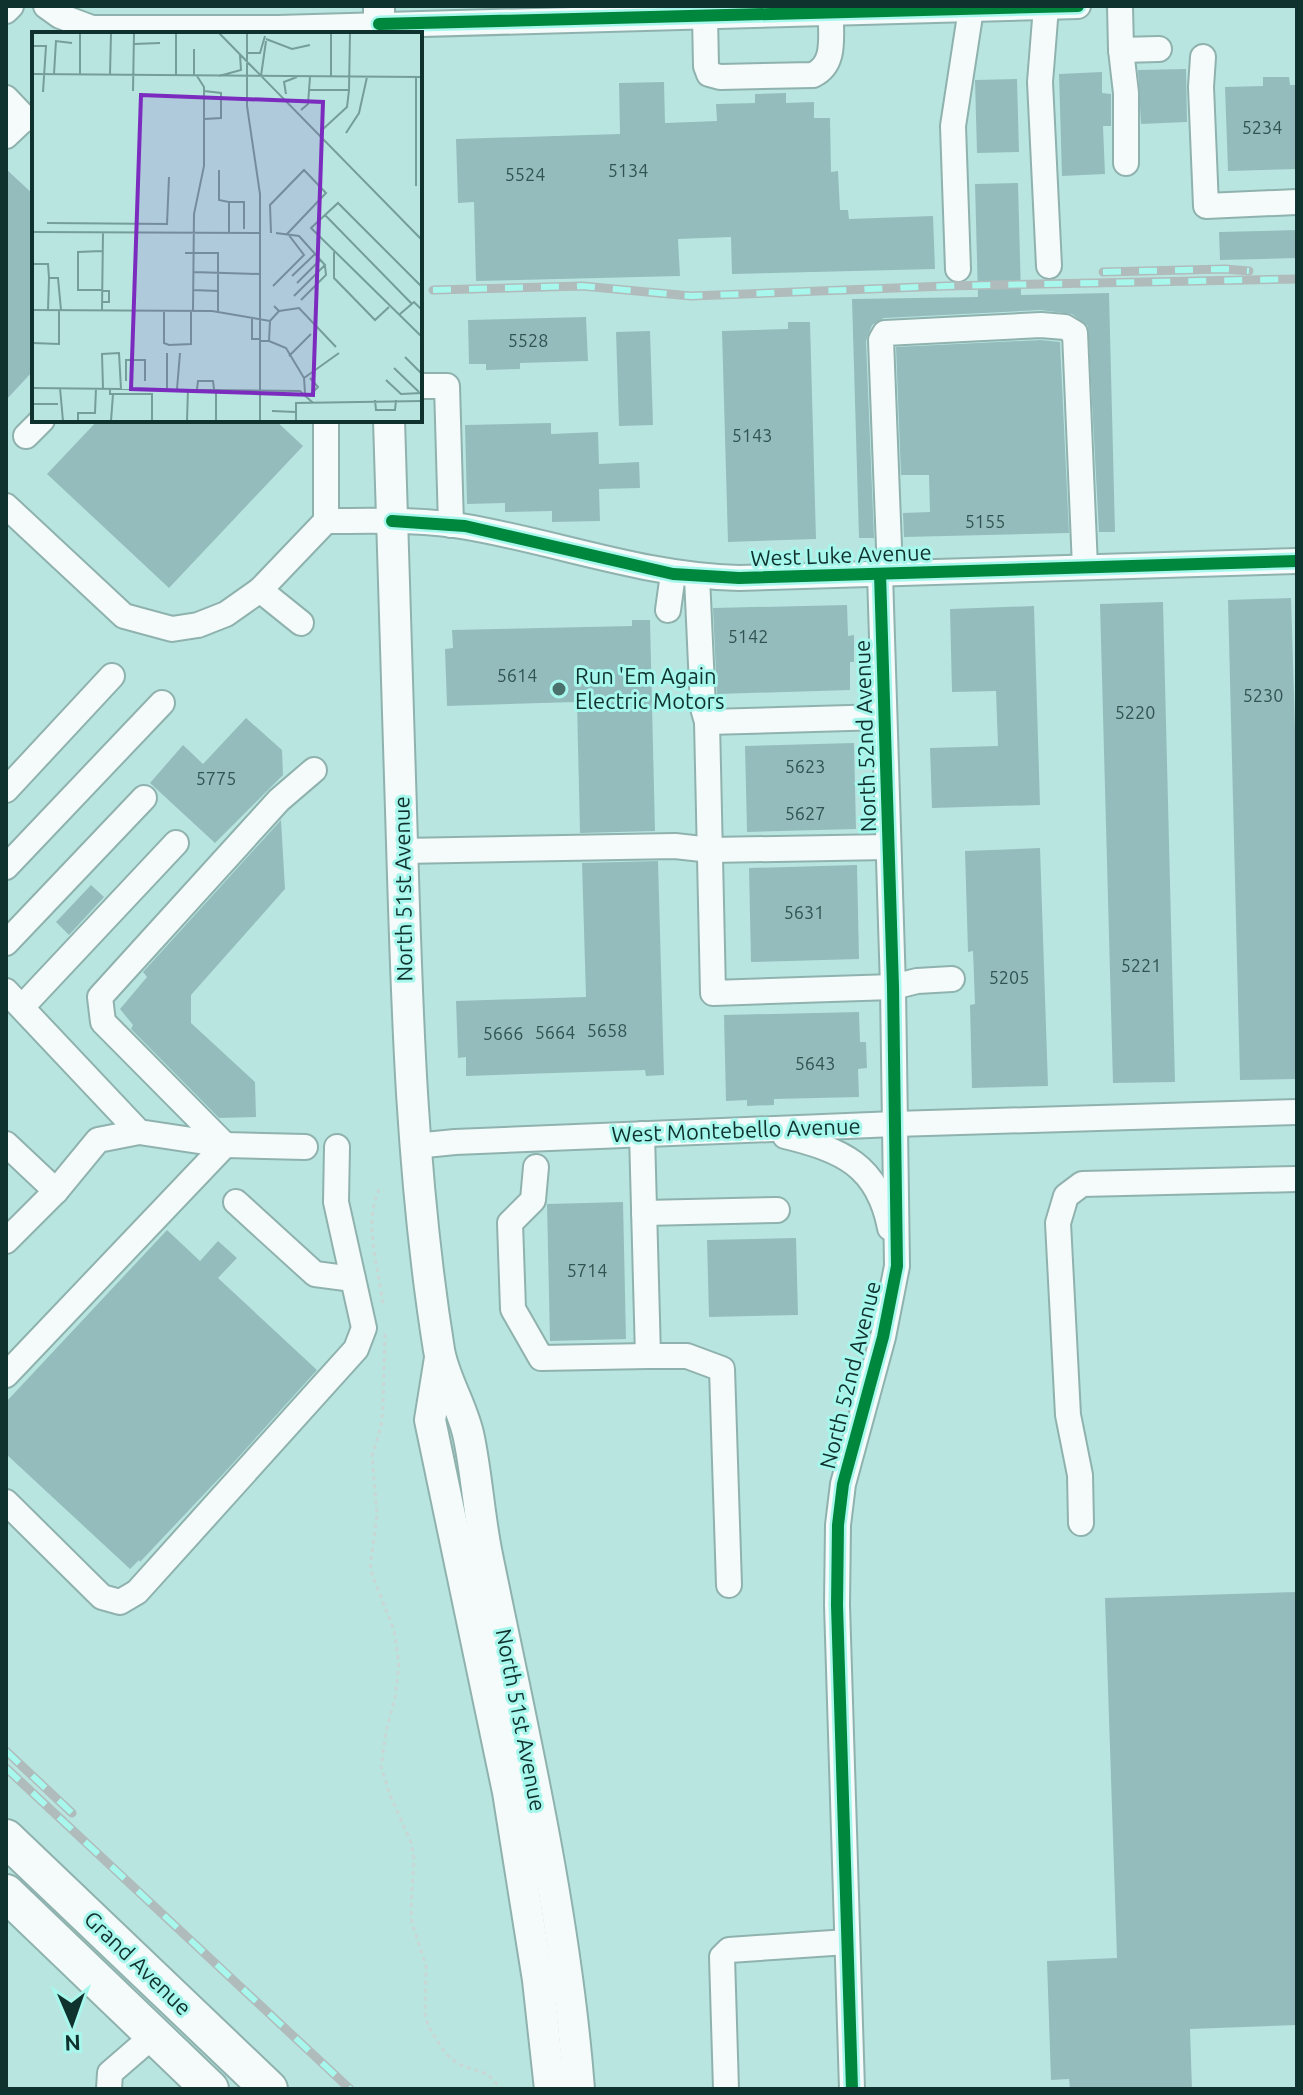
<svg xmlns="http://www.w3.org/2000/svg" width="1303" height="2095" viewBox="0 0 1303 2095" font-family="Ubuntu,sans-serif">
  <rect width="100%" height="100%" fill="#b9e5e0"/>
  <g fill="#94bcbc">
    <polygon points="1186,69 1187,122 1141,124 1138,70"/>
    <polygon points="1102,72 1102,93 1111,94 1111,126 1103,126 1105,174 1062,176 1059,74"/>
    <polygon points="1263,77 1289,77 1290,85 1297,85 1297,169 1228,171 1225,87 1263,86"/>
    <polygon points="1017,79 1019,152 977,153 975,80"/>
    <polygon points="664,82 665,123 717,121 716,104 755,103 755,94 786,93 786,103 814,102 814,118 830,118 831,172 838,171 840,210 848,210 849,219 933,216 935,269 732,274 731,237 678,239 680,276 476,281 474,202 458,203 456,139 620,134 619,83"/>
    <polygon points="6,169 34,195 34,370 6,400"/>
    <polygon points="1018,183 1021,295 1109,293 1115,532 1099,532 1088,326 1072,314 1040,310 884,318 872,325 866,341 874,538 859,538 852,299 978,297 975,184"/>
    <polygon points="1297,230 1297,258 1220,260 1219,232"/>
    <polygon points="586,317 588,361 520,363 520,369 486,370 486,364 469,364 468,320"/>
    <polygon points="788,322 810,322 816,539 728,542 722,331 788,329"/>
    <polygon points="650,331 653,425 619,426 616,332"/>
    <polygon points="1041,340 1060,342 1069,533 904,537 903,513 930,512 929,475 901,475 896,347"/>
    <polygon points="98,420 275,420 303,446 169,588 47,474"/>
    <polygon points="551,423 551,434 598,432 599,464 639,462 640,488 599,489 600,521 552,522 552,511 505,512 505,503 467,504 465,425"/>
    <polygon points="1291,598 1297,792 1297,819 1295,819 1297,1079 1240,1080 1228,600"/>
    <polygon points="1163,602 1175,1082 1113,1083 1100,604"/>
    <polygon points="847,605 848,636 854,635 854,662 850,662 850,690 717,694 713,608"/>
    <polygon points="1034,606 1040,805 932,808 930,748 998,746 996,691 952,692 950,609"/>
    <polygon points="632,620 650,620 655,831 580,833 577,702 447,706 445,649 453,648 452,630 632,626"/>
    <polygon points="246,718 282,750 283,775 215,843 150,783 183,745 203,764"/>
    <polygon points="854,743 856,829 747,832 745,746"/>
    <polygon points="281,820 285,889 191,995 191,1023 255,1082 256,1117 219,1118 131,1029 133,1025 120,1009 147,977 143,972"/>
    <polygon points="1040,848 1048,1086 972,1088 970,1005 975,1004 973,951 968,952 965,851"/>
    <polygon points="658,861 664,1075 646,1076 645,1070 466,1076 466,1057 458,1058 456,1001 586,997 582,863"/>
    <polygon points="857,865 859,959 751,962 749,868"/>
    <polygon points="91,885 104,897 69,935 56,922"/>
    <polygon points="859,1012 860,1042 866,1042 867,1068 858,1069 859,1097 774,1099 774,1105 747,1106 747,1100 726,1101 724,1015"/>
    <polygon points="623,1202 626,1339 550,1341 547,1204"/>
    <polygon points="167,1230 200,1261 218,1241 237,1258 218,1278 317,1370 225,1472 140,1562 139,1560 130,1569 6,1454 6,1402"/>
    <polygon points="796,1238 798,1315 709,1317 707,1240"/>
    <polygon points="1297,1592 1297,2025 1190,2029 1192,2089 1070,2089 1069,2079 1051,2080 1047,1961 1117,1958 1105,1598"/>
  </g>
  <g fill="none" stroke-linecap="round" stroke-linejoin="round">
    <defs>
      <g id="minor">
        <polyline points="46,6 60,16 92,28 278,28 1078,6"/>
        <polyline points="1120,6 1121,50 1159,49"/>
        <polyline points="1046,7 1040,82 1049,266"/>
        <polyline points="6,11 11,6"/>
        <path d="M705,16L706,66L709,74L720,77L813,75C837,64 830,35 831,12"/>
        <polyline points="1121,50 1126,93 1126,163"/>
        <polyline points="1203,57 1201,87 1206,206 1297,202"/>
        <polyline points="6,98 25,118"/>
        <polyline points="6,136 25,118 34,119"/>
        <polyline points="958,269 953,126 971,9"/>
        <polyline points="420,386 447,386 451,525"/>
        <polyline points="326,420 326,521"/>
        <polyline points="26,436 42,420"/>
        <polyline points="6,506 124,616 172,629 198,625 226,614 260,590"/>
        <polyline points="890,573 881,340 885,333 1041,325 1065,327 1075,333 1085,567"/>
        <polyline points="697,577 703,708 707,722 713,993 893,987 917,981 952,979"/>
        <polyline points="668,610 673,574"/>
        <path d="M301,623L260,590L326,521C373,521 421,519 467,527C559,543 646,576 739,578L1297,561"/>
        <polyline points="707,722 884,717"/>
        <polyline points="6,790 112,676"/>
        <polyline points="402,851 675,846 711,850 888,847"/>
        <polyline points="6,867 162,703"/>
        <polyline points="6,943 144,798"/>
        <polyline points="6,991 139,1132 225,1145 305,1147"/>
        <polyline points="22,1007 176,843"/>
        <polyline points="642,1134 648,1356 687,1356 722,1369 729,1585"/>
        <path d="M785,1136C842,1150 878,1165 890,1228"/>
        <polyline points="6,1144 56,1191 6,1241"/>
        <polyline points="225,1145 103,1022 100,997 279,800 314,770"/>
        <polyline points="415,1146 455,1142 895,1124 1297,1112"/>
        <polyline points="536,1167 533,1200 510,1223 513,1309 541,1358 648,1356"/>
        <polyline points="56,1191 98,1140 139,1132"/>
        <polyline points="236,1202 315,1274 353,1279"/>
        <polyline points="644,1213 777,1210"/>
        <polyline points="6,1375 225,1145"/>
        <polyline points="6,1502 102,1597 120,1602 137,1592 356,1349 364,1328 336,1202 337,1147"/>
        <polyline points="1081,1523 1080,1475 1068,1415 1058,1223 1066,1196 1082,1184 1297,1179"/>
        <polyline points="109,2089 110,2073 154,2035"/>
        <polyline points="726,2089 722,1957 729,1950 847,1942"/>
        <polyline points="852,2089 837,1605 838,1525 843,1484 883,1337 897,1266 893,987 880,574"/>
      </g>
      <g id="major">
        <polyline points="379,6 379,34"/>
        <path d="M389,420C393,561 398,702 402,843C407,1013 412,1182 439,1350C444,1380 463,1407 469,1438C477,1477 479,1516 487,1555C523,1732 565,1909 579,2089"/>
        <polyline points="440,1358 430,1420 508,1792 538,1980 550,2089"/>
      </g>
      <g id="highway">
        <polyline points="6,1838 269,2089"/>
        <polyline points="6,1893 210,2089"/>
      </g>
    </defs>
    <use href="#minor" stroke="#8fb2ae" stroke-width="28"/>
    <use href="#major" stroke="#8fb2ae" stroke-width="34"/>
    <use href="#highway" stroke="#8fb2ae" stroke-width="40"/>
    <g stroke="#c8d7d5" stroke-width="3" stroke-dasharray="4 4" stroke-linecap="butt">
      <path d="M379,1189C363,1226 379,1267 383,1306"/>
      <polyline points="385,1334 383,1405 381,1427 372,1456 377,1515 370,1569 394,1630 399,1664 395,1698 386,1731 381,1767 390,1795 411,1842 414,1859 411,1909 412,1923 426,1966 425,2013 428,2026 446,2054 458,2064 487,2074 502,2089"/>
    </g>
    <use href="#minor" stroke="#f4fbfa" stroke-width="24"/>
    <use href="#major" stroke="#f4fbfa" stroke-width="30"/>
    <use href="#highway" stroke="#f4fbfa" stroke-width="36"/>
    <defs>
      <g id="rail">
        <polyline points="1103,272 1225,269 1249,271"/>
        <polyline points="433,290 582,286 691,296 946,286 1297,279"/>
        <polyline points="6,1751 72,1813"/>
        <polyline points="6,1768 350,2089"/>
      </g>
    </defs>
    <use href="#rail" stroke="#b0bbbb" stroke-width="9"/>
    <use href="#rail" stroke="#a7f7ed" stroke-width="6" stroke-dasharray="18" stroke-linecap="butt"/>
    <defs>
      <g id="cycleway">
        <polyline points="379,24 1078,6"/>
        <polyline points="392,521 465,526 673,574 739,578 1297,561"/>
        <polyline points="852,2089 837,1605 838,1525 843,1484 883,1337 897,1266 893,987 880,574"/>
      </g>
    </defs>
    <use href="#cycleway" stroke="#a7f7ed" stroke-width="17"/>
    <use href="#cycleway" stroke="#00873e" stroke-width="12"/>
  </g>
  <circle fill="#4b716c" stroke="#a7f7ed" stroke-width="3" cx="559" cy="689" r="8"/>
  <g text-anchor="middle" stroke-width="6" stroke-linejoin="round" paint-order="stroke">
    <g font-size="18" fill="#315452">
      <text x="1262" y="134">5234</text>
      <text x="628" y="177">5134</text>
      <text x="525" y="181">5524</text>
      <text x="528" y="347">5528</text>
      <text x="752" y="442">5143</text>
      <text x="985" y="528">5155</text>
      <text x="748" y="643">5142</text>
      <text x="517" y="682">5614</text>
      <text x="1263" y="702">5230</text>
      <text x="1135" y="719">5220</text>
      <text x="805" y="773">5623</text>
      <text x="216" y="785">5775</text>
      <text x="805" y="820">5627</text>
      <text x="804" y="919">5631</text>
      <text x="1141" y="972">5221</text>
      <text x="1009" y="984">5205</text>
      <text x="607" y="1037">5658</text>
      <text x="555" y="1039">5664</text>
      <text x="503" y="1040">5666</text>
      <text x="815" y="1070">5643</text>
      <text x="587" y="1277">5714</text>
    </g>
    <g font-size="22" fill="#10322e" stroke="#a7f7ed">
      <text transform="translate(841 555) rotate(-2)" y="8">West Luke Avenue</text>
      <text transform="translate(865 736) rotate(-92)" y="8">North 52nd Avenue</text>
      <text transform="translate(403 889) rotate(-91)" y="8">North 51st Avenue</text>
      <text transform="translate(736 1130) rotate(-2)" y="8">West Montebello Avenue</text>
      <text transform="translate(850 1375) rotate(-76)" y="8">North 52nd Avenue</text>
      <text transform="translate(521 1720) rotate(79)" y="8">North 51st Avenue</text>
      <text transform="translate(138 1963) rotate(44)" y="8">Grand Avenue</text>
    </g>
    <g font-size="22" fill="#10322e" stroke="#a7f7ed" text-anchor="start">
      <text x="575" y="684">Run 'Em Again<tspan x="575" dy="25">Electric Motors</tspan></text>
    </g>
  </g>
  <g transform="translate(32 32)">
    <rect width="390" height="390" fill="#b9e5e0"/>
    <path fill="none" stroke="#759d99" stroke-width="2" d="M187,1L390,208M215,1V74L228,162V389M234,7L260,17L278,13M102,12L128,11M0,14H14L11,60M162,17V44M214,21H228L233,4M0,42L390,45M22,42L24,9L40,11M48,42V1M78,43L79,1M144,43V1M187,44L209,38L208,23M229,44L234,9M299,44V1M384,45V154M277,58H317L318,1M101,59L102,1M254,62L252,50L265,45M269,78L276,72L278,45M172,87L189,86V61L172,59M290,98L315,75L317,58M314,101L327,81L335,45M187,138V168L197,170V201M197,170H212V197M293,183L380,272M15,191L135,192L137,145M0,200L228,201M239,201L238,173L272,138L294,161L255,202M244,201L267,204L293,233L262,264M70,219L46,220V258H70M302,220V246L343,288L357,275M153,221H186V279M0,232H16L17,246M161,240L228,242M260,244L283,222M265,251L288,228M241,254L272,223L256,202M390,255L306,171L279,196L390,305M161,258L186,259M70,259H77V270H70M269,268L294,243L293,234M0,278L180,279L238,289L247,279L242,274M16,278L17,246H26L29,278M70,278L71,201M132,278V311L137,313L159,312V278M161,278L162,182L172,134V55L165,44M247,279L267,276L304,315M368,282L382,270L390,278M220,287V307H228M229,309H237L238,289M237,309L254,316L272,346L273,361M0,311L27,312V278M257,324L279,302M373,325L390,342M362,336L387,360M272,346L307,321M354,348L369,362L390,361M94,349V328H113V349M0,356L268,359L281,371M28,356L31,389M71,356L70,322L87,321L89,357M78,356V362H120V389M135,357V321M145,357L148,321M165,357L166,349H181L182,357M184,357V389M277,364L286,355L278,346M343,368L344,378H363L364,368M0,372H26M240,379L264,380M46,389V381H63L64,356M79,389L81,362M155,389L156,357M264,389V371L390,369"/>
    <path fill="#7b2cbf" fill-opacity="0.15" stroke="#7b2cbf" stroke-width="4" d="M109,63L291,70L281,363L99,357Z"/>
    <rect width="390" height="390" fill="none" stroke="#10322e" stroke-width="4"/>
  </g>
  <rect width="1303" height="2095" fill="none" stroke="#10322e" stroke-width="16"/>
  <g transform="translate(72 2023) rotate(178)" stroke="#a7f7ed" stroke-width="6" paint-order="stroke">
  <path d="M0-6L14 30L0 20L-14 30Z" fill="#10322e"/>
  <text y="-12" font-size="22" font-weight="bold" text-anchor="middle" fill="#10322e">N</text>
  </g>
</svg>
